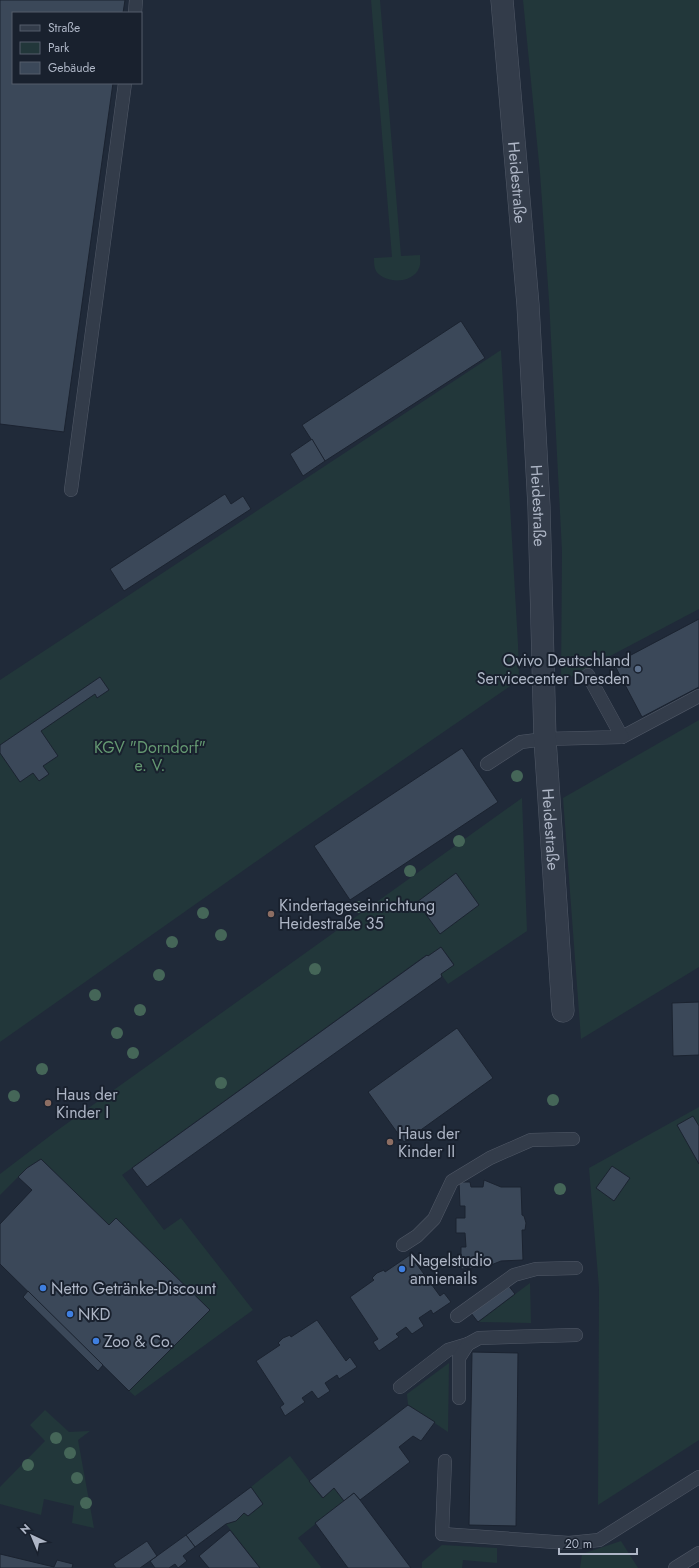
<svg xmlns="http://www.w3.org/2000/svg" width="699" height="1568" viewBox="0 0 699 1568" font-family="Jost,sans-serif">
  <rect width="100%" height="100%" fill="#202a39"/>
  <g fill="#22373a">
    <path d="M371,0H380L401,256L420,255C420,259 421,264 419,268C413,284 385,284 376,271C374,267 374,263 374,258L392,257Z"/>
    <polygon points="523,0 699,0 699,609 561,682 562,551 549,300 540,173"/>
    <polygon points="501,350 518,644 519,680 288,839 0,1042 0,680"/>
    <polygon points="699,720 699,967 581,1039 563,798"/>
    <polygon points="522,798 527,931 448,984 441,974 454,964 441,947 428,956 426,955 122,1175 164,1230 181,1218 253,1310 135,1396 129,1391 210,1310 116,1218 109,1225 41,1159 27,1168 0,1195 0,1174 55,1132"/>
    <polygon points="699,1107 699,1440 598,1505 599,1288 589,1168"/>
    <polygon points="530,1283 531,1323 478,1322"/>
    <polygon points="449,1363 448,1432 408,1405 407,1394"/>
    <polygon points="45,1410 69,1432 90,1431 78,1440 94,1528 72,1523 74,1506 44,1499 41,1515 0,1504 0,1487 45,1441 30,1425"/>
    <polygon points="290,1456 322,1498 334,1488 344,1501 298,1538 321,1567 320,1568 260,1568 226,1524 236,1521 244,1513 248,1516 263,1504 251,1487"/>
    <polygon points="621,1541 638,1568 580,1568 582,1554"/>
    <polygon points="442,1545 497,1548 497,1563 463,1560 462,1568 422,1568 422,1562"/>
  </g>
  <g fill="#3b4859" stroke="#1b2330">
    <polygon points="0,0 125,0 123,13 13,13 13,83 113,83 64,432 0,424"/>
    <polygon points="461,321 485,358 325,461 302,425"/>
    <polygon points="312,439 325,461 303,476 290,454"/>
    <polygon points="225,494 231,504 243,496 251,509 124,591 110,569"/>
    <polygon points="699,619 699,687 642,717 614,664"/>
    <polygon points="100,677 109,690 97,698 95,694 41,731 58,756 43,766 49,774 39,781 33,773 20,782 0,753 0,745"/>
    <polygon points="462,748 498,802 350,900 314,846"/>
    <polygon points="456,873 479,905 440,934 417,902"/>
    <polygon points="441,947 454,965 441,974 442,977 147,1187 132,1168 427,955 428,956"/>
    <polygon points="699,1002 699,1055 673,1056 672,1003"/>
    <polygon points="457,1028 493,1078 404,1142 368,1092"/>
    <polygon points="693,1116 699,1126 699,1164 677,1125"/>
    <polygon points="41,1159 109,1225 116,1218 210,1310 129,1391 0,1264 0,1224 32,1190 18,1177 27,1168"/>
    <polygon points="612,1166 630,1178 614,1201 596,1188"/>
    <polygon points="484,1180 501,1187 521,1187 522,1215 524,1216 526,1223 525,1230 522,1230 523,1260 501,1261 486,1267 484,1261 473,1263 473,1268 461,1269 461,1247 466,1247 465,1233 456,1233 456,1218 465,1218 465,1206 460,1206 459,1182 470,1182 471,1187 483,1187"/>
    <polygon points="410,1255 440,1296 444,1293 451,1302 433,1314 431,1310 419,1318 424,1326 412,1334 406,1327 396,1334 399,1337 379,1351 373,1342 378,1339 350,1297 374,1280 372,1278 377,1273 384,1270 385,1272"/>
    <polygon points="508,1285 515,1294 478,1322 471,1313"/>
    <polygon points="28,1291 103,1365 98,1371 23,1297"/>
    <polygon points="317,1320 346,1361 350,1357 357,1367 339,1379 337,1375 325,1383 330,1391 318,1399 312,1391 302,1398 305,1402 285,1416 280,1407 284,1404 256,1361 280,1345 278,1343 283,1338 290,1335 291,1337"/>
    <polygon points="472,1352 518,1353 516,1526 469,1525"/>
    <polygon points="408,1405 435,1422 421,1441 413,1436 399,1447 410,1462 360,1500 354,1493 344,1501 334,1488 323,1498 309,1481"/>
    <polygon points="251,1487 263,1504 248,1516 244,1513 236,1521 226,1524 195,1547 186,1535"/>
    <polygon points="354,1493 360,1500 411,1568 348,1568 315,1523"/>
    <polygon points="230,1530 260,1568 209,1568 199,1556"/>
    <polygon points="186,1535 195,1547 183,1556 187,1561 178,1568 175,1564 169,1568 155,1568 150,1561"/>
    <polygon points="147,1541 157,1556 140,1568 116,1568 113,1564"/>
    <polygon points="0,1554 54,1567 57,1560 73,1564 72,1568 0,1568"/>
  </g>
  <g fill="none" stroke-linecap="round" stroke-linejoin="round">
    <defs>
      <g id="service">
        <polyline points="135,13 136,0"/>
        <polyline points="71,490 125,83"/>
        <polyline points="622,737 699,696"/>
        <polyline points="487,764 521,742 545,739 622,737 588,675"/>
        <polyline points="403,1245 417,1236 434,1219 452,1181 490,1158 531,1140 573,1139"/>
        <polyline points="457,1316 514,1275 536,1269 576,1268"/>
        <polyline points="400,1387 448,1350 468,1344"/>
        <polyline points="459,1398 459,1358 468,1344 479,1338 576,1335"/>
        <polyline points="445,1461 442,1534 569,1543 599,1540 699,1477"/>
        <polyline points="675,1568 699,1553"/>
      </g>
      <g id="minor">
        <path id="s1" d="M502,0L528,305L539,507L545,739L563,1011"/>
      </g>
    </defs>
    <use href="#service" stroke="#515967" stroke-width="14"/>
    <use href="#minor" stroke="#515967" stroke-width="23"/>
    <use href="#service" stroke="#333c4a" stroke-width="13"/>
    <use href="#minor" stroke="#333c4a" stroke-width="22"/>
  </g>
  <g fill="#456658">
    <circle cx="517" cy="776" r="6"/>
    <circle cx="459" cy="841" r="6"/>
    <circle cx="410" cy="871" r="6"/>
    <circle cx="358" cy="907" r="6"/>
    <circle cx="203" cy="913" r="6"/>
    <circle cx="221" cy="935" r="6"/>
    <circle cx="172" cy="942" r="6"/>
    <circle cx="315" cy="969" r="6"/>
    <circle cx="159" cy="975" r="6"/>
    <circle cx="95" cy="995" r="6"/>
    <circle cx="140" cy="1010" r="6"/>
    <circle cx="117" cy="1033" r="6"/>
    <circle cx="133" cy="1053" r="6"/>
    <circle cx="42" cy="1069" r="6"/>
    <circle cx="221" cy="1083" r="6"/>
    <circle cx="14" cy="1096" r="6"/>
    <circle cx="553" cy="1100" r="6"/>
    <circle cx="560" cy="1189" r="6"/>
    <circle cx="56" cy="1438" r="6"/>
    <circle cx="70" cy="1453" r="6"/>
    <circle cx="28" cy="1465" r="6"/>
    <circle cx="77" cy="1478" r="6"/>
    <circle cx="86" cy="1503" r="6"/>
  </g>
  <circle fill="#5c6f8a" stroke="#19212e" stroke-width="1.5" cx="638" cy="669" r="4"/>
  <g fill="#8d6e63" stroke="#19212e" stroke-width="1.5">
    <circle cx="271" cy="914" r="4"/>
    <circle cx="48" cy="1103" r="4"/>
    <circle cx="390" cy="1142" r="4"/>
  </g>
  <g fill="#3f7fe0" stroke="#19212e" stroke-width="1.5">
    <circle cx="402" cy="1269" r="4"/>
    <circle cx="43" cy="1288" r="4"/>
    <circle cx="70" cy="1314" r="4"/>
    <circle cx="96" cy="1341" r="4"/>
  </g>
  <g text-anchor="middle" stroke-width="4" stroke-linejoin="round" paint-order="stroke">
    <g font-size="16" fill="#aeb6c6" stroke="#19212e">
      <text dy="6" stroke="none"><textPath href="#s1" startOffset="183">Heidestraße</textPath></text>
      <text dy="6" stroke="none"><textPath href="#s1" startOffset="507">Heidestraße</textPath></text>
      <text dy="6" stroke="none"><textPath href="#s1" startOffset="831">Heidestraße</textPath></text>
    </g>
    <g font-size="16" fill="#aeb6c6" stroke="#19212e" text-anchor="start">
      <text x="630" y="666" text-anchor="end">Ovivo Deutschland<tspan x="630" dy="18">Servicecenter Dresden</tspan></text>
      <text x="279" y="911">Kindertageseinrichtung<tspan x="279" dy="18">Heidestraße 35</tspan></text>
      <text x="56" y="1100">Haus der<tspan x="56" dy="18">Kinder I</tspan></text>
      <text x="398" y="1139">Haus der<tspan x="398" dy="18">Kinder II</tspan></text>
      <text x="410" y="1266">Nagelstudio<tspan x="410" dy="18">annienails</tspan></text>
      <text x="51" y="1294">Netto Getränke-Discount</text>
      <text x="78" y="1320">NKD</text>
      <text x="104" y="1347">Zoo &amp; Co.</text>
    </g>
    <g font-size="16" fill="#649871" stroke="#19212e">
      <text x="150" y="753">KGV "Dorndorf"<tspan x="150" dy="18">e. V.</tspan></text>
    </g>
  </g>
  <rect x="12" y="12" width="130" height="72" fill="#19212e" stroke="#555d6b"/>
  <rect x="20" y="25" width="20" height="6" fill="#333c4a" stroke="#555d6b"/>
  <text x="48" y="32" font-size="12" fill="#aeb6c6">Straße</text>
  <rect x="20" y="42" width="20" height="12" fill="#22373a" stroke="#555d6b"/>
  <text x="48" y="52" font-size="12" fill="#aeb6c6">Park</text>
  <rect x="20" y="62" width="20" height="12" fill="#3b4859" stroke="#555d6b"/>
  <text x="48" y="72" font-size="12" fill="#aeb6c6">Gebäude</text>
  <g transform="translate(32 1536) rotate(316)" stroke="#19212e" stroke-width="3" paint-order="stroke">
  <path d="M0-3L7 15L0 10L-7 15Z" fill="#aeb6c6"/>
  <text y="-6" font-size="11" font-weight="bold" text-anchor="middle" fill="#aeb6c6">N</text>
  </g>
  <path d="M559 1548v6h78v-6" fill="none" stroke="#aeb6c6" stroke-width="2"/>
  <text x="565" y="1548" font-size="12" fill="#aeb6c6" stroke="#19212e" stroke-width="3" paint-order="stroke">20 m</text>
</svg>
